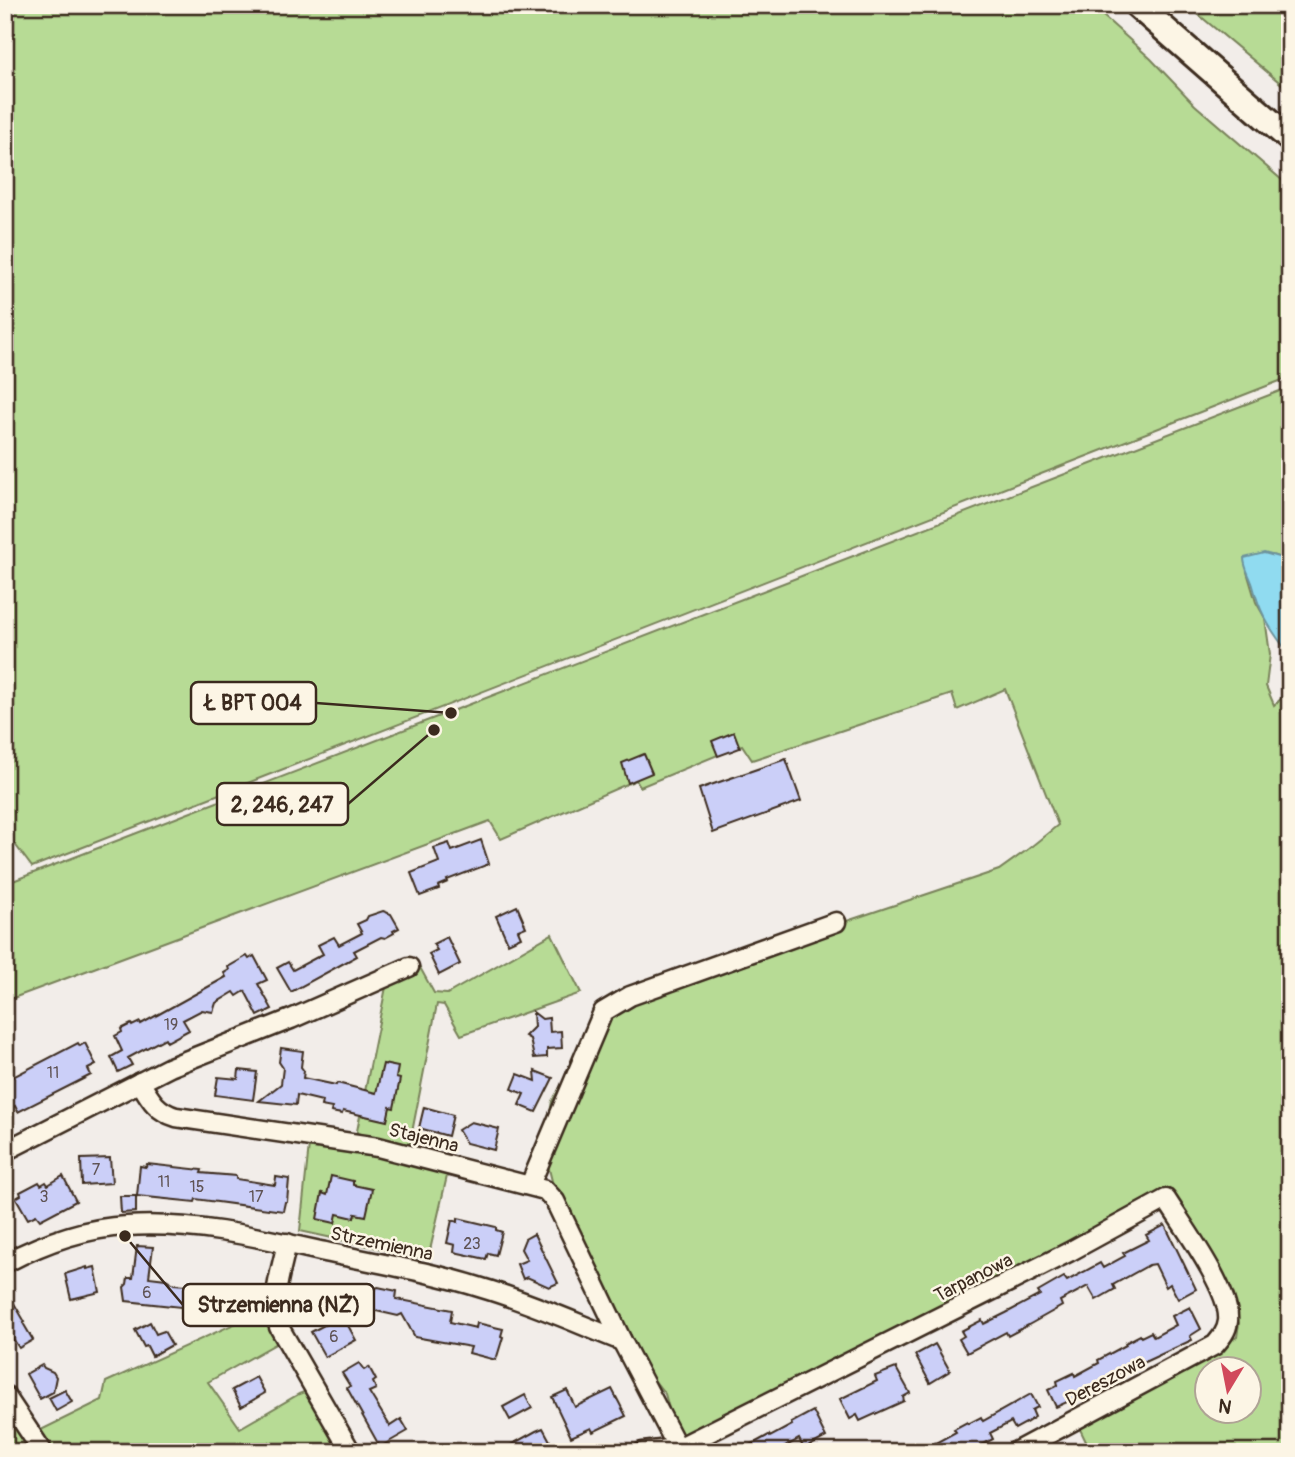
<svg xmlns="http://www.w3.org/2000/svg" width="1295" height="1457" viewBox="0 0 1295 1457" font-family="Pangolin,sans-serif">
  <rect width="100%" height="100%" fill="#f2ede9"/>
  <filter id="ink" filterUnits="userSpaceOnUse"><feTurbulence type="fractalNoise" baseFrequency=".0143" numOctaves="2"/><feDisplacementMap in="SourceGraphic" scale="14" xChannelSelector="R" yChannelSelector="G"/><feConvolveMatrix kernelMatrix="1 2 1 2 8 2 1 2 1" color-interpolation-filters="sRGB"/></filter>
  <g filter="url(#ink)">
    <g fill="#b7db95" stroke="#79825a" stroke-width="2" fill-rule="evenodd">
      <polygon points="5,5 1091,5 1151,59 1195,105 1290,187 1290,377 32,867 5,831"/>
      <polygon points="1187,5 1290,5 1290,91"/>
      <path d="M1290,387V550L1282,558L1272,555L1247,572L1256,602L1265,618L1270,654L1266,686L1274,705L1290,691V1447L1277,1452H1091L1075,1419L1237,1337L1239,1323L1166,1200L678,1441L665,1394L643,1366L589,1263L569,1210L554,1189L548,1165L546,1135L552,1101L597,1025L623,996L999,870L1027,850L1058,825L1005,689L957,710L952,694L752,760L742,745L640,787L636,780L501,839L490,821L5,1001V884ZM1208,1370H1250V1412H1208Z"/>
      <polygon points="552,934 581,993 461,1035 444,1005 437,1004 408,1153 450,1163 428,1259 300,1231 310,1136 355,1141 388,977 417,962 434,993 447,994"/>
      <polygon points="274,1306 286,1338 208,1382 240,1428 299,1394 317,1387 355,1452 5,1452 5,1387 35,1433 102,1400 106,1382"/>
    </g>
    <path fill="#90dbf0" stroke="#6e949c" stroke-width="2" d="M1264,553L1282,558L1290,566L1288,647H1284C1268,626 1259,610 1253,586C1250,576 1244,568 1244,558Z"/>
    <g fill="#cbcff8" stroke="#3b2a1e" stroke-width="2">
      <polygon points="734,732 740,748 718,756 712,741"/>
      <polygon points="644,754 652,773 628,783 622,763"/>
      <polygon points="786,759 801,801 713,833 699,789"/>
      <polygon points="481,840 489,864 447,880 448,882 438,886 439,889 420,896 411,873 439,862 434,848 449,843 452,851"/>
      <polygon points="517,906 526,927 518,930 521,937 508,943 496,916"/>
      <polygon points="383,911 391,914 399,928 393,931 394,933 385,938 381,937 354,951 357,956 291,992 277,968 288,962 293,970 323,954 318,945 334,937 339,945 362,933 357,924 366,920 368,916"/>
      <polygon points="447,937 460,964 439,975 429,954 437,950 433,944"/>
      <polygon points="247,956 249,959 254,956 267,980 258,984 272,1009 258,1016 245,991 237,996 234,992 216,1003 213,1012 202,1010 183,1020 189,1030 167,1042 165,1038 128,1058 132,1065 118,1072 111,1057 122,1051 115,1036 122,1032 121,1029 131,1024 132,1026 140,1022 141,1024 226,977 224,973 229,970 228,967"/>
      <polygon points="533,1012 542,1019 549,1018 550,1032 561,1031 562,1048 547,1049 547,1057 534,1058 530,1039 525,1036 534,1027"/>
      <polygon points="78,1043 80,1046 85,1043 96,1065 88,1069 91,1075 18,1112 15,1106 5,1112 5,1081"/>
      <polygon points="281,1048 303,1051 301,1067 304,1071 303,1078 336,1085 337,1083 376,1093 383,1064 398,1067 396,1078 400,1079 394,1108 390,1107 387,1121 343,1111 342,1114 331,1112 332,1108 321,1106 322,1101 297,1095 296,1105 259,1101 281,1084 283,1068 279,1062"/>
      <polygon points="239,1070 257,1072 253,1100 215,1095 218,1077 238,1079"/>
      <polygon points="535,1071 553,1078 536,1112 519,1105 524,1094 512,1089 518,1074 536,1081"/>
      <polygon points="424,1107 453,1115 448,1136 419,1128"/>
      <polygon points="471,1122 499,1129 494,1150 466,1143 458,1130"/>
      <polygon points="110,1158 112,1183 82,1185 81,1159"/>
      <polygon points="147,1164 202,1170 201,1173 236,1176 236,1179 275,1185 276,1177 289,1179 287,1202 285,1202 283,1211 196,1199 195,1202 137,1196 140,1166 146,1167"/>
      <polygon points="63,1176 76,1201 40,1220 36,1215 28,1219 16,1198 21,1195 20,1192 39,1182 41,1185 46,1182 48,1185"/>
      <polygon points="331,1176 353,1181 353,1185 372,1189 366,1216 355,1214 354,1218 337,1214 335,1223 317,1219 322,1193 327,1195"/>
      <polygon points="120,1196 136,1196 136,1212 121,1213"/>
      <polygon points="458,1218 496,1227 496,1230 502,1232 496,1255 488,1253 486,1259 454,1252 455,1245 447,1243 452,1220 458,1222"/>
      <polygon points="1165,1225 1196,1289 1178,1299 1170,1284 1166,1287 1155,1264 1149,1265 1113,1285 1115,1289 1096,1300 1088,1286 1060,1301 1062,1306 1032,1323 1008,1336 1006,1332 967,1353 959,1339 964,1336 961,1331 982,1320 984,1324 1006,1313 1040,1295 1038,1292 1064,1277 1067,1281 1100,1263 1103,1268 1125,1256 1123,1253 1149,1240 1146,1235"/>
      <polygon points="534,1234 558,1283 549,1287 527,1277 523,1279 517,1264 527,1260 521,1249 525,1239"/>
      <polygon points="137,1246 153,1247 149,1277 166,1279 174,1284 187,1285 190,1282 208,1284 213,1290 219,1285 235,1287 241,1300 237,1313 126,1301 124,1287 127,1284 128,1278 133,1278"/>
      <polygon points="87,1267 87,1269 95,1267 100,1292 71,1299 65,1274"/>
      <polygon points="378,1287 397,1291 396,1299 452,1310 450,1322 476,1328 477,1323 503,1329 501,1336 503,1337 496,1360 469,1353 471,1347 415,1337 402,1314 398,1316 363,1308 367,1293"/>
      <polygon points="5,1288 25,1322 23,1323 33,1340 19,1348 5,1326"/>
      <polygon points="1190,1307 1201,1329 1190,1336 1192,1340 1125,1371 1084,1392 1085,1394 1056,1407 1048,1390 1058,1385 1057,1381 1074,1373 1075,1376 1099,1363 1098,1360 1126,1345 1125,1343 1140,1335 1141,1337 1151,1332 1154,1337 1176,1325 1172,1316"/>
      <polygon points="339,1309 356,1340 325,1357 311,1332 332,1321 329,1315"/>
      <polygon points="150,1322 156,1334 164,1331 172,1345 152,1356 147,1346 144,1347 135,1330"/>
      <polygon points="935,1344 950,1371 930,1383 915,1355"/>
      <polygon points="359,1363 364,1370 369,1367 376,1380 373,1382 376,1389 369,1392 390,1426 401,1419 408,1431 380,1447 347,1388 350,1386 342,1373"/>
      <polygon points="42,1365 44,1368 53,1372 56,1377 53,1392 40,1399 26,1374"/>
      <polygon points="896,1368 910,1393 903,1397 904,1401 860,1421 857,1415 850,1419 840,1399 877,1381 875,1376"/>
      <polygon points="256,1377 265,1393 241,1407 232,1390"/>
      <polygon points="612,1389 626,1416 593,1432 591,1428 571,1437 552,1397 567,1390 575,1407"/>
      <polygon points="65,1390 72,1402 56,1411 49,1398"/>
      <polygon points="1031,1394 1038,1407 1032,1410 1035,1417 1026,1423 1015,1429 1011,1422 990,1433 993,1439 969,1452 919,1452 956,1432 954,1429 967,1422 968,1424 981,1417 983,1421"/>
      <polygon points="525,1395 532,1408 510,1420 503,1407"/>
      <polygon points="813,1411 826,1437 804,1449 799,1439 776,1452 738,1452 769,1435 770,1437 792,1425 791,1423"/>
      <polygon points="543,1428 556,1452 498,1452 536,1431"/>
    </g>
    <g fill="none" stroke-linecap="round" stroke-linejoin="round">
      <defs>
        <g id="street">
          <path d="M140,1082C150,1099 156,1111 176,1117L378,1147L545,1190L555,1201L622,1341L680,1452"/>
          <polyline points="5,1151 170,1067 291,1019 409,967"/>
          <polyline points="530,1185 603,1012 630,996 836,922"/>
          <path d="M287,1243C281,1271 270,1300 279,1327L351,1452"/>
          <path d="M5,1263C43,1243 83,1228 127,1226C190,1222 254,1236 316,1250C371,1262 428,1271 482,1288C530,1302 576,1323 622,1341"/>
          <polyline points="5,1395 43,1452"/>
          <path d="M643,1452L678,1448L1069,1252L1166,1199C1183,1226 1231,1291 1228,1321C1227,1331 1221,1338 1215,1345L1015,1452"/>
        </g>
        <polyline id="secondary" points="1137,5 1290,139"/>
      </defs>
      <use href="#street" stroke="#3b2a1e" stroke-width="23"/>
      <use href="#secondary" stroke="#3b2a1e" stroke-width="30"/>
      <use href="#street" stroke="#fcf5e5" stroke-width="18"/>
      <use href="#secondary" stroke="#fcf5e5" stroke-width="24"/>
    </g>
  </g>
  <g text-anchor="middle" stroke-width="5" stroke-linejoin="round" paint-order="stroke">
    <g font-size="16" fill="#5f5354">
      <text x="171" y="1030">19</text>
      <text x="53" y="1078">11</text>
      <text x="96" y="1175">7</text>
      <text x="164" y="1187">11</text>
      <text x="197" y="1192">15</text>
      <text x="44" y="1202">3</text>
      <text x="256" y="1202">17</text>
      <text x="472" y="1249">23</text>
      <text x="147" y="1298">6</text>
      <text x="334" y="1342">6</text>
    </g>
    <g font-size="19" fill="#3b2a1e" stroke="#fcf5e5">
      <text transform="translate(424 1137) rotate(14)" y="7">Stajenna</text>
      <text transform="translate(382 1243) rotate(12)" y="7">Strzemienna</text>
      <text transform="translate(973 1277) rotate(-27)" y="7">Tarpanowa</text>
      <text transform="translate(1105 1380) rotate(-28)" y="7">Dereszowa</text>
    </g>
  </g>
  <path fill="none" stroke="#3b2a1e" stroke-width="2.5" d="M451 713L316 703M434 730L348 804M125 1236L183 1305"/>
  <g fill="#3b2a1e" stroke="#fcf5e5" stroke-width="2.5">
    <circle cx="451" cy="713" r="7"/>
    <circle cx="434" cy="730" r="7"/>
    <circle cx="125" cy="1236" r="7"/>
  </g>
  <g fill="#fcf5e5" stroke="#3b2a1e" stroke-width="2.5">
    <rect x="191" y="682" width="125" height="42" rx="7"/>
    <rect x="217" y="783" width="131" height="42" rx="7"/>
    <rect x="183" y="1284" width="191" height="42" rx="7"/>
  </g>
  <g font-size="21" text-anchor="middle" font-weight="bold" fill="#3b2a1e">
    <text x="253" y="710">Ł BPT 004</text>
    <text x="282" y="812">2, 246, 247</text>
    <text x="279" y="1312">Strzemienna (NŻ)</text>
  </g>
  <rect width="1295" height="1457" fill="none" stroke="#fcf5e5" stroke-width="28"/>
  <rect x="14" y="14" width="1267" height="1429" fill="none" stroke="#3b2a1e" stroke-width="2.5" filter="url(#ink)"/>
  <g transform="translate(1228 1390) rotate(190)"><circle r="33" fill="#fcf5e5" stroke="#afa495" stroke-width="2"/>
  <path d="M0-5L12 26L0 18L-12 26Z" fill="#d1495b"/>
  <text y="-10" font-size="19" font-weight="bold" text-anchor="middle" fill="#3b2a1e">N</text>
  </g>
</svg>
